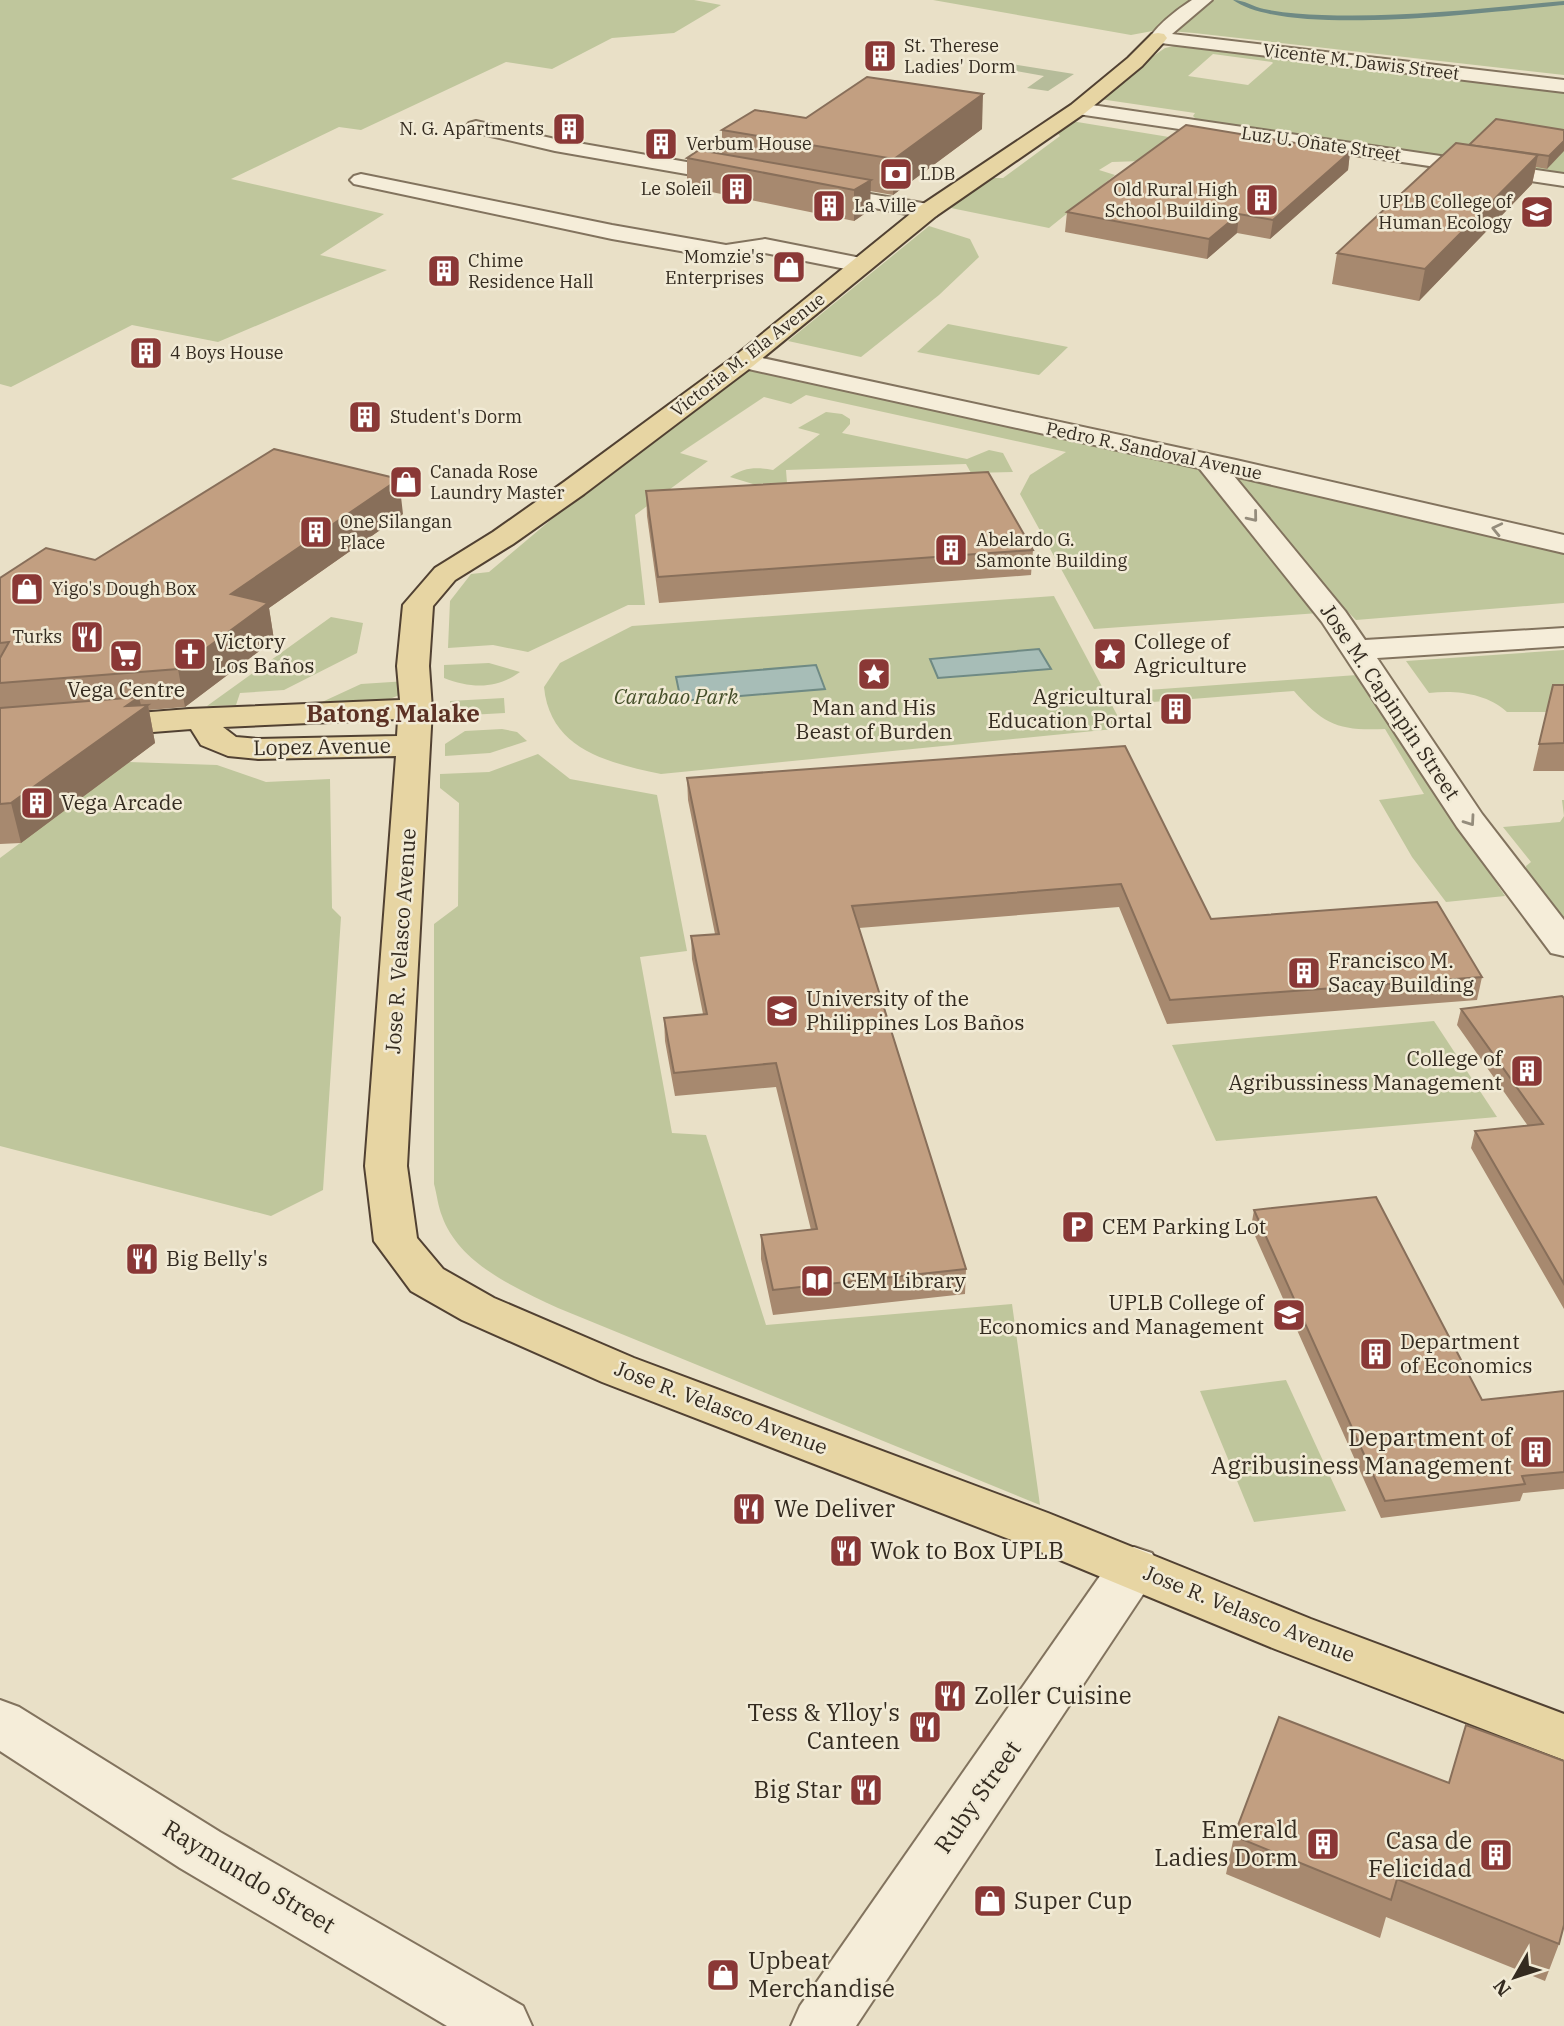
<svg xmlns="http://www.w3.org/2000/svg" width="1564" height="2026" viewBox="0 0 1564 2026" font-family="'IBM Plex Serif',serif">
  <rect width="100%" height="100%" fill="#e9e0c7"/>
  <g fill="#bfc69c" fill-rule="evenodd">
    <polygon points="0,0 694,0 721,5 674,33 612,38 552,69 506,62 361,130 339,127 231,179 384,214 320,255 387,270 218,342 132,325 11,387 0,384"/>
    <polygon points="933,0 1564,0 1564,75 1194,33 1158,30 1131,35"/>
    <path d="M1184,44L1564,92V178L1203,126L1193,116L1195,113L1093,98L1165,48ZM1213,54L1272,62L1273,63L1248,85L1188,76Z"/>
    <polygon points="1065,120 1169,137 1142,161 1112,162 1099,170 1115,175 1049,228 951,208 989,178 1003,178 1060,136 1054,129"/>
    <polygon points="929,226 970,239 979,257 939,295 861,357 788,341"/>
    <polygon points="948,324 1068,347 1039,375 917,352"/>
    <polygon points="746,366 1564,547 1564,603 1356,620 1347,611 1094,629 1020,494 1030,475 1066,452 806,395 791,404 764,397 680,453 708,461 635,515 645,605 628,605 528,652 493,645 448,648 450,601 471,574 489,572 559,513 554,505"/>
    <path d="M826,412L842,414L850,419V424L842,433L967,459L989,450L1003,453L1013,472L971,473L966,464L786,470L787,483L753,484L730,477C744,467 757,467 773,470L820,434L798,428Z"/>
    <path d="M1054,596L1124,728L661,774C609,763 550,750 544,687L560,663L632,626Z"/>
    <polygon points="331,617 363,623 357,653 284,690 240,693 236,705 207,706"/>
    <path d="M1564,650V712H1507C1486,693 1456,690 1429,693L1406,661Z"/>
    <path d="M489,663L520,672C496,690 470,688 444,678V665Z"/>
    <path d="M1357,675L1505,896L1446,902L1412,857L1379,800L1424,794L1385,729C1339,731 1324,725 1294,691L1140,703L1134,691Z"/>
    <polygon points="407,681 407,692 377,704 309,708 361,684"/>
    <polygon points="504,698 505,713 451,716 450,701"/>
    <polygon points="502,729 517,732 527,741 490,753 445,756 445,744 465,731"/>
    <path d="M538,754L570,779L657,795L687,951L640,957L672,1133L706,1135L766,1325L1012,1304L1040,1505L558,1308C516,1288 459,1264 442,1216C438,1206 437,1195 434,1184V924L458,906L459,803L440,788V774L489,772Z"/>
    <polygon points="129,762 217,765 266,782 330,779 332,908 341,917 323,1190 271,1216 0,1146 0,858"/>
    <polygon points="1562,800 1564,800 1564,926 1528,885 1526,866 1531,862 1503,827 1560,822 1564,816"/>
    <polygon points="1434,1021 1497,1117 1216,1141 1172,1045"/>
    <polygon points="1286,1380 1346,1511 1254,1522 1200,1391"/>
  </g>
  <polygon fill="#b6bc9a" points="1012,64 1074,74 1048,91 1027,88 1044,76 1004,69"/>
  <g fill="#a7bdb7" stroke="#6f8a84" stroke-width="2">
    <polygon points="1039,649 1051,669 938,678 930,659"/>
    <polygon points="816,665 825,689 681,701 676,677"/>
  </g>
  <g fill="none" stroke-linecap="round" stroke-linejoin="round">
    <path fill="#6f8a84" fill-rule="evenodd" d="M1233,0C1245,0 1253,7 1264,9C1283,13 1303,14 1322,15C1403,18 1484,8 1564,1V5C1493,11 1288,39 1233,0Z"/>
    <defs>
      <g id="minor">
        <path d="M1192,0H1212L1172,34L1564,80V92L1152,42L1149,38C1161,22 1175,11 1192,0Z"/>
        <polygon points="1078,103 1564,174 1564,186 1071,113 1068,109"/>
        <polygon points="476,121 555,139 738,171 745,173 749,177 745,181 738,183 555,151 469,131 466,127 469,123"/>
        <polygon points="361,174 612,225 726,245 765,239 861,258 869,260 872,265 869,270 861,272 765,253 726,259 612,239 354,184 350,180 354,176"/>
        <polygon points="818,185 928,204 936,206 939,211 936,216 928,218 810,196 807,191 810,186"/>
        <polygon points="744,354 1236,460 1564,535 1564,553 1234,476 1345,611 1365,640 1564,628 1564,646 1377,658 1482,814 1564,920 1564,956 1551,953 1457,827 1322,622 1199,468 735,366 732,361 735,356"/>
        <polygon points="1134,1547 1152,1553 1159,1567 1152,1581 856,2026 791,2026 800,2006 1116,1553"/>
        <polygon points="0,1700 19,1707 220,1832 523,2006 532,2026 447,2026 180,1868 0,1751"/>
      </g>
      <path id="major" d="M1158,33L1164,34L1167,38L1164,42L1142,66L1085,113L936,216L753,366L584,494L513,544L455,580L433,606L429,666L432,709L407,1166L417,1238L443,1269L494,1298L634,1358L1048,1513L1311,1619L1564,1714V1760L1275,1649L1014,1541L602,1382L462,1320L411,1291L374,1241L365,1166L396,756L258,759L228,756L201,745L191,729L0,744V724L189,709L400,700L397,666L403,605L435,568L493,532L564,482L735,356L920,206L1071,105L1128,58L1152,34ZM398,719L397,736L258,739L236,737L223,727Z"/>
    </defs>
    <use href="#minor" stroke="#82735e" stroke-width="4"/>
    <use href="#major" stroke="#514132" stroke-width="4"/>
    <use href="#minor" fill="#f5edd9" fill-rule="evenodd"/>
    <use href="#major" fill="#e7d5a3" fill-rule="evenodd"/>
  </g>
  <g fill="#a7896f">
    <polygon points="806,118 982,129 893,195 870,191 870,210 854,221 687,187 687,158 722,154 722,130"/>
    <polygon points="1564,130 1547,169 1536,167 1532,184 1419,301 1332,284 1337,253 1468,145"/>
    <polygon points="1350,152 1348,170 1270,239 1237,233 1207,259 1065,232 1067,212"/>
    <polygon points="646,491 1033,550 1031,575 659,603 647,516"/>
    <polygon points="403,514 269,608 274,640 185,707 149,710 155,743 21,843 0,844 0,578"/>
    <polygon points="1553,685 1564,685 1564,771 1533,771"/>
    <polygon points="1125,746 1211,919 1482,977 1477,1000 1167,1024 1119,907 859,928 966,1269 965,1294 773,1315 761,1259 761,1235 811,1230 776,1087 675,1096 665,1041 664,1018 703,1014 692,959 691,936 715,934 688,800 687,778"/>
    <polygon points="1564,998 1564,1309 1471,1148 1475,1131 1528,1126 1457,1025 1461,1009"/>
    <polygon points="1254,1210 1482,1400 1564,1391 1564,1489 1523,1493 1520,1501 1381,1518 1251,1227"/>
    <polygon points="1279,1717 1559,1944 1545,1981 1386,1917 1380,1938 1226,1874 1234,1836"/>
  </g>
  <g fill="#886f5a">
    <polygon points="983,94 982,129 893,195 894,159"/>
    <polygon points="1564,141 1564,151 1547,169 1549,156"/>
    <polygon points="1350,152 1348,170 1270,239 1273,220"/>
    <polygon points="1538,155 1532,184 1419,301 1425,269"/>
    <polygon points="871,180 870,210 854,221 854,190"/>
    <polygon points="1239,214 1237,233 1207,259 1209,239"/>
    <polygon points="399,479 403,514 269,608 274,640 185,707 178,669 231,594"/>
    <polygon points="139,697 142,709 148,705 155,743 21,843 11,803 126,706"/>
  </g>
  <g fill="#c29f81" stroke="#886f5a" stroke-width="2">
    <polygon points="867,77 983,94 894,159 722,130 755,110 806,118"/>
    <polygon points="1496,119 1564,130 1564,141 1549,156 1469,145"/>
    <polygon points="1186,125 1350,152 1273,220 1239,214 1209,239 1067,212"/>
    <polygon points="1456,143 1538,155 1425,269 1337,253"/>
    <polygon points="699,150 871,180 854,190 687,158"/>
    <polygon points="274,449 399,479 231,594 268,603 178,669 0,683 0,658 9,642 0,643 0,578 46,548 95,560"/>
    <polygon points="988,472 1033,550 658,577 646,491"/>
    <polygon points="1553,685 1564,685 1564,743 1539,744"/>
    <polygon points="139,697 126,706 148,705 11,803 0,804 0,708"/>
    <polygon points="1125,746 1211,919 1437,902 1482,977 1170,1000 1121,884 852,906 966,1269 773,1290 761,1235 817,1229 776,1063 674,1073 664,1018 707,1014 691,936 719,934 687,778"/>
    <polygon points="1562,996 1564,998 1564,1284 1475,1131 1543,1124 1461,1009"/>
    <polygon points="1376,1197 1482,1400 1564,1391 1564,1472 1522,1476 1525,1484 1385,1501 1254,1210"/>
    <polygon points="1279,1717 1449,1783 1466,1725 1564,1761 1564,1925 1559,1944 1397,1879 1391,1900 1234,1836"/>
  </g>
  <defs><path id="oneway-chevron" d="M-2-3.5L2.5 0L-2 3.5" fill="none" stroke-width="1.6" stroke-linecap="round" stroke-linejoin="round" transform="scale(1.75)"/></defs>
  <g stroke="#948c7c">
    <use href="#oneway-chevron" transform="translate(1253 517) rotate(51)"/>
    <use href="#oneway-chevron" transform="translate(1497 529) rotate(-167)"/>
    <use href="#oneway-chevron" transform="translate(1470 821) rotate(55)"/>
  </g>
  <defs>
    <symbol id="building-square" viewBox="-11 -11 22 22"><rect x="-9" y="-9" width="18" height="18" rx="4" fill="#8a3836" stroke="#f1ead5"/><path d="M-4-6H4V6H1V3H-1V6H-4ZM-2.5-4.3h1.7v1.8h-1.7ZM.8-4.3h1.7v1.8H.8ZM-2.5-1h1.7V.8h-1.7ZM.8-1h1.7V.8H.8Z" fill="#fff"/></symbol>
    <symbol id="bank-square" viewBox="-11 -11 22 22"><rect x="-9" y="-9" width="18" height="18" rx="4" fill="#8a3836" stroke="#f1ead5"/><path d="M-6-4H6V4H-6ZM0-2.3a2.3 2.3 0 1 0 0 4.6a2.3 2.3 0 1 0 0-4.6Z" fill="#fff"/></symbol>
    <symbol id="university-square" viewBox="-11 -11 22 22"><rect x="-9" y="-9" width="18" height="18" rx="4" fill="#8a3836" stroke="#f1ead5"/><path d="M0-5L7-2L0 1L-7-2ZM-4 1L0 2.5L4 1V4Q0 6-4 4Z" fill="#fff"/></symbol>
    <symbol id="shop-square" viewBox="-11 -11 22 22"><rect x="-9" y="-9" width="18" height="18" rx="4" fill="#8a3836" stroke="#f1ead5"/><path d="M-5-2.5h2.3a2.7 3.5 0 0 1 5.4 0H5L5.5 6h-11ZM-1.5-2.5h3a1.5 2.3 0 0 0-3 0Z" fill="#fff"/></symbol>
    <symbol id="restaurant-square" viewBox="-11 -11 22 22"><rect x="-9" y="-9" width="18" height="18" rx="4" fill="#8a3836" stroke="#f1ead5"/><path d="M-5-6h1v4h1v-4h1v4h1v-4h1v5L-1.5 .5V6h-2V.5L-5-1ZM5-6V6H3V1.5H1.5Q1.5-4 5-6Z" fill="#fff"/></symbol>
    <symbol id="church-square" viewBox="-11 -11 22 22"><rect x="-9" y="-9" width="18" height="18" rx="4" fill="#8a3836" stroke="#f1ead5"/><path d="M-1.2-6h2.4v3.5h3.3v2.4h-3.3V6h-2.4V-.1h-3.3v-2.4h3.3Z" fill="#fff"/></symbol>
    <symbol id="sight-square" viewBox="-11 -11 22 22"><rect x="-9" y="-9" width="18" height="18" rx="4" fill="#8a3836" stroke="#f1ead5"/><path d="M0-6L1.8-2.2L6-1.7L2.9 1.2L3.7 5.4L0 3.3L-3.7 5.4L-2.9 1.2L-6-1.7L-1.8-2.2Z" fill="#fff"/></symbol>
    <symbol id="supermarket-square" viewBox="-11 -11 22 22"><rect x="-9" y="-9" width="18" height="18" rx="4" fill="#8a3836" stroke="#f1ead5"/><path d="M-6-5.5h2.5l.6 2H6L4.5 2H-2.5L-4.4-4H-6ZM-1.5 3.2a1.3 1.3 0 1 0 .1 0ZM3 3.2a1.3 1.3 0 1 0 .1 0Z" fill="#fff"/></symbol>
    <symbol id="parking-square" viewBox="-11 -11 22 22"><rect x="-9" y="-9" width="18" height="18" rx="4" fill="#8a3836" stroke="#f1ead5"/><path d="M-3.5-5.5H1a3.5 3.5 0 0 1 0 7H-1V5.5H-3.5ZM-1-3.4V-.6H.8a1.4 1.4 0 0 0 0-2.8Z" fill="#fff"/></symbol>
    <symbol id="library-square" viewBox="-11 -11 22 22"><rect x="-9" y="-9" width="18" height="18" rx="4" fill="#8a3836" stroke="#f1ead5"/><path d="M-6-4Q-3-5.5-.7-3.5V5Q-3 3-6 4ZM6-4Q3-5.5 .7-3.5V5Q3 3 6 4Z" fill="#fff"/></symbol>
  </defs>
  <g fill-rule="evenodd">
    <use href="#building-square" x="861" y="37" width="38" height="38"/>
    <use href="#building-square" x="550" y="110" width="38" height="38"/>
    <use href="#building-square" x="642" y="125" width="38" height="38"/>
    <use href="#bank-square" x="877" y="155" width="38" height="38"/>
    <use href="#building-square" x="718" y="170" width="38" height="38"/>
    <use href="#building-square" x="1243" y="181" width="38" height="38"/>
    <use href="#building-square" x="810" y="187" width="38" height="38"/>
    <use href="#university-square" x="1518" y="193" width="38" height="38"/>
    <use href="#shop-square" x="770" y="248" width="38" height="38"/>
    <use href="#building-square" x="425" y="252" width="38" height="38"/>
    <use href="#building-square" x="127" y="334" width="38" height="38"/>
    <use href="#building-square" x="346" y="398" width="38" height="38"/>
    <use href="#shop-square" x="387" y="463" width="38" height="38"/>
    <use href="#building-square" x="297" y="513" width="38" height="38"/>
    <use href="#building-square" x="932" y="531" width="38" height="38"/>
    <use href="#shop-square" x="8" y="570" width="38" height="38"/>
    <use href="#restaurant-square" x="68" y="618" width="38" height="38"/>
    <use href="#church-square" x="171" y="635" width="38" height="38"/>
    <use href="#sight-square" x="1091" y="635" width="38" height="38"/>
    <use href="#supermarket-square" x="107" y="637" width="38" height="38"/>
    <use href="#sight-square" x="855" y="655" width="38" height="38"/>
    <use href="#building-square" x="1157" y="690" width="38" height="38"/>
    <use href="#building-square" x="18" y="784" width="38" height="38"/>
    <use href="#building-square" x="1285" y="954" width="38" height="38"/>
    <use href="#university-square" x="763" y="992" width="38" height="38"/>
    <use href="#building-square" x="1508" y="1052" width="38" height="38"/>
    <use href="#parking-square" x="1059" y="1208" width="38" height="38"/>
    <use href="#restaurant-square" x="123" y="1240" width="38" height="38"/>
    <use href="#library-square" x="798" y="1262" width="38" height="38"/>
    <use href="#university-square" x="1270" y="1296" width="38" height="38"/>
    <use href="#building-square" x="1357" y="1335" width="38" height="38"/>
    <use href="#building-square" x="1517" y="1433" width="38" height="38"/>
    <use href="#restaurant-square" x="730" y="1490" width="38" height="38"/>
    <use href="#restaurant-square" x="827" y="1532" width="38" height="38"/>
    <use href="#restaurant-square" x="931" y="1677" width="38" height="38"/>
    <use href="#restaurant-square" x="906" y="1708" width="38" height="38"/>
    <use href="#restaurant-square" x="847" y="1771" width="38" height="38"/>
    <use href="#building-square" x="1304" y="1825" width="38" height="38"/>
    <use href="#building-square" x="1477" y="1836" width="38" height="38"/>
    <use href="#shop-square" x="971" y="1882" width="38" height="38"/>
    <use href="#shop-square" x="704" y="1956" width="38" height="38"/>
  </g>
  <g text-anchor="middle" stroke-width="5" stroke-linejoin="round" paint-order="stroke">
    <g font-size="18" fill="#342b20" stroke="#f1ead5" text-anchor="start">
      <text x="904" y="52">St. Therese<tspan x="904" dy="21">Ladies' Dorm</tspan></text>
      <text x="544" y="135" text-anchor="end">N. G. Apartments</text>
      <text x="686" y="150">Verbum House</text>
      <text x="920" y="180">LDB</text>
      <text x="712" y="195" text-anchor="end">Le Soleil</text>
      <text x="1238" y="196" text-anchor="end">Old Rural High<tspan x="1238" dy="21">School Building</tspan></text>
      <text x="1512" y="208" text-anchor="end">UPLB College of<tspan x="1512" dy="21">Human Ecology</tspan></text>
      <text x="854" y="212">La Ville</text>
      <text x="764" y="263" text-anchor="end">Momzie's<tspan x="764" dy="21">Enterprises</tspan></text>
      <text x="468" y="267">Chime<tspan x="468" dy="21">Residence Hall</tspan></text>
      <text x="170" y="359">4 Boys House</text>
      <text x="390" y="423">Student's Dorm</text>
      <text x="430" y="478">Canada Rose<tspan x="430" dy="21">Laundry Master</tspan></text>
      <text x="340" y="528">One Silangan<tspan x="340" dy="21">Place</tspan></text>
      <text x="976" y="546">Abelardo G.<tspan x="976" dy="21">Samonte Building</tspan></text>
      <text x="52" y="595">Yigo's Dough Box</text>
      <text x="62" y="643" text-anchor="end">Turks</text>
    </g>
    <g font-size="18" fill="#342b20" stroke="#f1ead5">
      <text transform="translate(1361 62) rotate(7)" y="6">Vicente M. Dawis Street</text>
      <text transform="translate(1321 144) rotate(8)" y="6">Luz U. Oñate Street</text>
      <text transform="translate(748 355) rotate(-38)" y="6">Victoria M. Ela Avenue</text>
      <text transform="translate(1154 451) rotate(12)" y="6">Pedro R. Sandoval Avenue</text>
    </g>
    <g font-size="21" fill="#342b20" stroke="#f1ead5" text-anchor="start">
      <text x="214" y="649">Victory<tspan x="214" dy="24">Los Baños</tspan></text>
      <text x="1134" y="649">College of<tspan x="1134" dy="24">Agriculture</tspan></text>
      <text x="126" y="697" text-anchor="middle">Vega Centre</text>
      <text x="1152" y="704" text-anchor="end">Agricultural<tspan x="1152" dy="24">Education Portal</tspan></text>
      <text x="874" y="715" text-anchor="middle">Man and His<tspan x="874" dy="24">Beast of Burden</tspan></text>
      <text x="61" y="810">Vega Arcade</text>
      <text x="1328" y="968">Francisco M.<tspan x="1328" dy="24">Sacay Building</tspan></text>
      <text x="806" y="1006">University of the<tspan x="806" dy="24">Philippines Los Baños</tspan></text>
      <text x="1502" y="1066" text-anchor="end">College of<tspan x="1502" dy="24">Agribussiness Management</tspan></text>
      <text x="1102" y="1234">CEM Parking Lot</text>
      <text x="166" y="1266">Big Belly's</text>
      <text x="842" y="1288">CEM Library</text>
      <text x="1264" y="1310" text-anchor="end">UPLB College of<tspan x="1264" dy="24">Economics and Management</tspan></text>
      <text x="1400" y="1349">Department<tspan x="1400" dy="24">of Economics</tspan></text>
    </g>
    <g font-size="21" font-style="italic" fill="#444e29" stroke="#f1ead5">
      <text x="676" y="704">Carabao Park</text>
    </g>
    <g font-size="21" fill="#342b20" stroke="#f1ead5">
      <text transform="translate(1390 702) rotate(56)" y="7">Jose M. Capinpin Street</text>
      <text transform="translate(322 747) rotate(-1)" y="7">Lopez Avenue</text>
      <text transform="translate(401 941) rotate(-86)" y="7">Jose R. Velasco Avenue</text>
      <text transform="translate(721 1408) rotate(21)" y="7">Jose R. Velasco Avenue</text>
      <text transform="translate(1249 1614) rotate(22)" y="7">Jose R. Velasco Avenue</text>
    </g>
    <g font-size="24" font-weight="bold" fill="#5c3225" stroke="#f1ead5">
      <text x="393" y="722">Batong Malake</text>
    </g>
    <g font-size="24" fill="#342b20" stroke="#f1ead5" text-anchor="end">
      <text x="1512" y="1446">Department of<tspan x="1512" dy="28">Agribusiness Management</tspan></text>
      <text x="774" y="1517" text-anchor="start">We Deliver</text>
      <text x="870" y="1559" text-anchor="start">Wok to Box UPLB</text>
      <text x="974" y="1704" text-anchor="start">Zoller Cuisine</text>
      <text x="900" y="1721">Tess &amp; Ylloy's<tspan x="900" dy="28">Canteen</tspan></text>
      <text x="842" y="1798">Big Star</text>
      <text x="1298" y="1838">Emerald<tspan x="1298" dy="28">Ladies Dorm</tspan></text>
      <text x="1472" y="1849">Casa de<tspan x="1472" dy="28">Felicidad</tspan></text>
      <text x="1014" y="1909" text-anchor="start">Super Cup</text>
      <text x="748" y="1969" text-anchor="start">Upbeat<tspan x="748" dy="28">Merchandise</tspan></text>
    </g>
    <g font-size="24" fill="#342b20" stroke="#f1ead5">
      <text transform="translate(978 1797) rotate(-55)" y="8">Ruby Street</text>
      <text transform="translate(249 1877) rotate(31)" y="8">Raymundo Street</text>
    </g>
  </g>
  <g transform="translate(1515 1977) rotate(231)" stroke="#f1ead5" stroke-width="5" paint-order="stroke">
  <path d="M0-5L12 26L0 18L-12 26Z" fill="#342b20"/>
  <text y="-10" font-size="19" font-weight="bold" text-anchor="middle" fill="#342b20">N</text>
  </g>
</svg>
